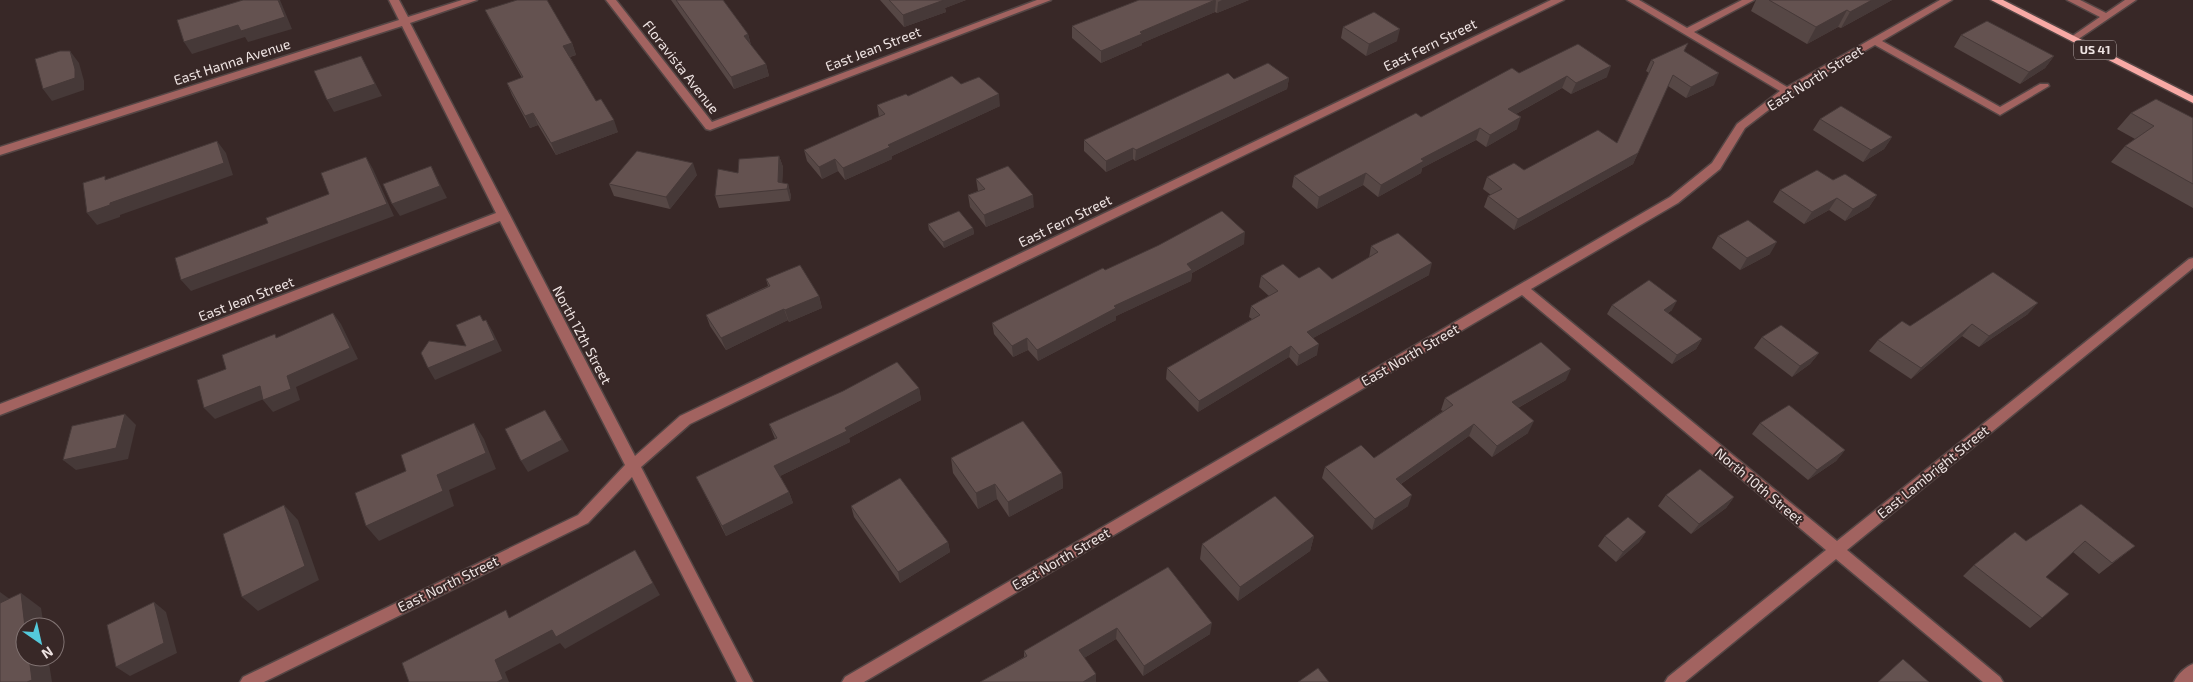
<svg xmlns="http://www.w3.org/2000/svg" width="2193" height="682" viewBox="0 0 2193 682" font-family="'Exo 2',sans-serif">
  <rect width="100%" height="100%" fill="#382827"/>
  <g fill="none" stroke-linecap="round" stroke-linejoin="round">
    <defs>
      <g id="minor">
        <polygon points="389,0 399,0 408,17 462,0 477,0 410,23 635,456 680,416 1551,0 1564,0 690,424 641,467 753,682 737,682 632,477 588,523 264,682 240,682 243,677 578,515 625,465 500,221 0,415 0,404 496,213 402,26 0,155 0,147 399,20"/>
        <polygon points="606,0 616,0 712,122 1037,0 1051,0 710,130 706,129"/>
        <polygon points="1627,0 1639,0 1687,28 1742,0 1754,0 1694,32 1787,87 1940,0 1952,0 1882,41 2000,107 2040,84 2048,84 2049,86 2000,115 1875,45 1791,93 1745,128 1720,169 1678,203 1531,289 1837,541 2189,259 2193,258 2193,268 1847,550 2000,677 2003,682 1983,682 1836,559 1685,682 1665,682 1668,677 1826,550 1522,295 864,682 842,682 845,677 1670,197 1712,163 1737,124 1780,91"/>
        <polygon points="2067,0 2080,0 2106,13 2125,0 2136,0 2074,42 2069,39 2071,37 2100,17"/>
        <path d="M2193,664V682H2174C2178,674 2185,667 2193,664Z"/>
      </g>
      <polygon id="major" points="1991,0 2003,0 2193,96 2193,103"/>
    </defs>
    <use href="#minor" stroke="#554645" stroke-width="3"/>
    <use href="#major" stroke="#554645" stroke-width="3"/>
    <use href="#minor" fill="#a26360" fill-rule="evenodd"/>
    <use href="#major" fill="#f8a9a5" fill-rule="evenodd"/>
  </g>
  <g fill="#564745">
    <polygon points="671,0 723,0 748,34 751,45 766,64 769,76 734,89"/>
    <polygon points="880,0 966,0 945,8 946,12 904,27"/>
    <polygon points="1139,0 1249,0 1217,13 1215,12 1142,43 1142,45 1101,63 1072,38 1072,26"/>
    <polygon points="1756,0 1892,0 1841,28 1838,27 1807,44 1751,11"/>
    <polygon points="485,10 572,43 576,55 570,57 596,101 618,132 556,155 538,125 530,128 512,95 507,83 522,78 491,22"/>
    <polygon points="1343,27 1397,41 1366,56 1341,38"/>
    <polygon points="1961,35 2054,56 2045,68 2020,84 1954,47"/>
    <polygon points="1684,51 1714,85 1686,98 1668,86 1633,164 1514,230 1484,207 1488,196 1491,195 1483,189 1487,177 1524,170 1617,143 1649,73 1646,71 1651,60"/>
    <polygon points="1519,73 1607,77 1571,94 1562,88 1516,114 1517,129 1486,147 1476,140 1422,168 1421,173 1378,197 1363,185 1317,209 1292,187 1294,176"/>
    <polygon points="1289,78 1287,89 1135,161 1133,159 1106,172 1084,151 1084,140 1234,79"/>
    <polygon points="961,84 1000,106 892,156 892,159 845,180 838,171 822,179 807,161 804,150 879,117 877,105 908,96"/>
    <polygon points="2131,113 2193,118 2193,208 2111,162 2125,146 2135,139 2117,129"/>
    <polygon points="1820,119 1892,137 1884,149 1863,162 1813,130"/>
    <polygon points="779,156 783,167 782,183 788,184 791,196 790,201 719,208 715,196 738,173"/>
    <polygon points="697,175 670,209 614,196 609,184"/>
    <polygon points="976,179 1034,207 986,227 970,207 968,195 978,191"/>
    <polygon points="1833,180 1877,195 1869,207 1845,221 1829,210 1804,224 1773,202 1780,190"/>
    <polygon points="928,224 973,228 974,234 944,248 929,230"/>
    <polygon points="1718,236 1770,254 1740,270 1712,248"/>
    <polygon points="1244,244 1192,273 1191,281 1116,316 1116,320 1038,361 1028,350 1013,357 994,334 992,323 1105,270"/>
    <polygon points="1371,246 1429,275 1313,338 1317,355 1297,366 1289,357 1198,412 1166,379 1167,368 1252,319 1249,317 1251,306 1269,296 1259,287 1261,276 1299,278 1332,279 1369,258"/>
    <polygon points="766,279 819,296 822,308 789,322 788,320 726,350 710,326 706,315 768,286"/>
    <polygon points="1612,305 1672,310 1668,313 1702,339 1696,349 1672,364 1607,314"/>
    <polygon points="2028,314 1979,347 1962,336 1911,379 1869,351 1878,340 1910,326"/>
    <polygon points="1762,337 1819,353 1810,364 1792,377 1754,348"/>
    <polygon points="1566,380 1518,408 1528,433 1492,457 1469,436 1401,484 1408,506 1372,530 1322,478 1325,467 1374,458 1443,411 1441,410 1445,398"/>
    <polygon points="919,388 921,400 849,438 850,442 780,476 789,492 793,503 726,536 696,477 775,439 769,424"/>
    <polygon points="1760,423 1845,450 1836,461 1808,480 1752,434"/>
    <polygon points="951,458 1062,473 1063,488 1009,517 997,499 978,509 953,473"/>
    <polygon points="1666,495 1734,497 1726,508 1691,534 1658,506"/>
    <polygon points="2081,504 2135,546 2099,574 2073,552 2046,577 2042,618 2030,628 1963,576 1974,565 2026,541"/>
    <polygon points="851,506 948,542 950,552 900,583 854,517"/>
    <polygon points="1646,532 1639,542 1616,562 1598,546 1605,536"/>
    <polygon points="1314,536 1310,551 1238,601 1200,559 1202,544"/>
    <polygon points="1168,567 1210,634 1143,676 1116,639 1084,658 1096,674 1096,682 980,682 1024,657 1024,651"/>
  </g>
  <g fill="#463938">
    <polygon points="278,0 280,0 292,29 248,42 245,37 192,54 184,42"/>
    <polygon points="942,0 966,0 945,8 946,12 904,27 903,15"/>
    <polygon points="1216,0 1215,12 1142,43 1142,45 1101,63 1101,51 1140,32"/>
    <polygon points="1222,0 1249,0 1217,13 1218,2"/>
    <polygon points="1872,0 1892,0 1841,28 1850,12"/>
    <polygon points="1847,10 1838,27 1807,44 1816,27"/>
    <polygon points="1400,29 1397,41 1366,56 1369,44"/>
    <polygon points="748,34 751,46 744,36"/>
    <polygon points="572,43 576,55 568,57 563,46"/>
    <polygon points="70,51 79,63 84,81 84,90 52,101 43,89"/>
    <polygon points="361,56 382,96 334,112 327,100"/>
    <polygon points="2054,56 2045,68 2020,84 2029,72"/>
    <polygon points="766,64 769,76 734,89 731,77"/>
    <polygon points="1611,66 1607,77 1571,94 1576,83"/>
    <polygon points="1719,73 1714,85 1686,98 1691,87"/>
    <polygon points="1673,75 1633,164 1514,230 1518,219 1638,153"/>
    <polygon points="1567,76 1562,88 1505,120 1508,109"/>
    <polygon points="1289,78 1287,89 1135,161 1136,150"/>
    <polygon points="999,94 1000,106 892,156 892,159 845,180 843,168 888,145"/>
    <polygon points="533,113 538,125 530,128 525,116"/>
    <polygon points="1521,117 1517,129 1486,147 1490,135"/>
    <polygon points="614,120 618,132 556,155 551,143"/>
    <polygon points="1480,128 1476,140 1422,168 1421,173 1378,197 1381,185 1421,159"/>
    <polygon points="1892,137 1884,149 1863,162 1871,150"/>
    <polygon points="217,141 226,153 233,175 120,215 120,217 97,225 87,213 110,203"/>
    <polygon points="1133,148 1133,159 1106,172 1106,161"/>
    <polygon points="779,156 783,167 782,189 778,182"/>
    <polygon points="366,157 373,169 394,216 191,291 181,280 387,204"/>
    <polygon points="835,159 838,171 822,179 819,167"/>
    <polygon points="693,163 697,175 670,209 666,197"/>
    <polygon points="431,166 447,198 400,216 392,204"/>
    <polygon points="1366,173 1363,185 1317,209 1319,197"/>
    <polygon points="788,184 791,196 790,201 787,189"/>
    <polygon points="1033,195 1034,207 986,227 984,215"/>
    <polygon points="1877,195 1869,207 1845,221 1853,209"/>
    <polygon points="1837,198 1829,210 1804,224 1812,212"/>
    <polygon points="973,228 974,234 944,248 943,242"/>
    <polygon points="1245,232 1244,244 1192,273 1191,281 1116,316 1116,320 1038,361 1037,350 1187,264"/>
    <polygon points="1777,242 1770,254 1740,270 1747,258"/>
    <polygon points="1432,263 1429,275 1304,343 1307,332"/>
    <polygon points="819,296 822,308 789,322 785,310"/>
    <polygon points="1677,301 1672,310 1658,319 1664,310"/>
    <polygon points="2038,303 2028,314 1979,347 1989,336"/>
    <polygon points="784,309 788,320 726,350 721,338"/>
    <polygon points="333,313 341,324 358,359 296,387 300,400 273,412 263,400 287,376"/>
    <polygon points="486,320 493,332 502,351 435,380 428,368 495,340"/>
    <polygon points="1972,324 1962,336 1911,379 1921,368"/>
    <polygon points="1027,338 1028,350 1013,357 1012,346"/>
    <polygon points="1702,339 1696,349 1672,364 1677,355"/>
    <polygon points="1319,344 1317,355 1297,366 1299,355"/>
    <polygon points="1291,346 1289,357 1198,412 1199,401"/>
    <polygon points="1819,353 1810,364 1792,377 1800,366"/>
    <polygon points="1571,369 1566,380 1507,414 1512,402"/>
    <polygon points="260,386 269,397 215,419 204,408"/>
    <polygon points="919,388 921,400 849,438 850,442 778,477 774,466"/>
    <polygon points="125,414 136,425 128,459 76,470 63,460"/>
    <polygon points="552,421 569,451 528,472 521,461"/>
    <polygon points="1534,421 1528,433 1492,457 1497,446"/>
    <polygon points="474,423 484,439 496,469 449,490 454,506 379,541 366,526 437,475"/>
    <polygon points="1474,424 1469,436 1392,490 1396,479"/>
    <polygon points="1845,450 1836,461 1808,480 1817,470"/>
    <polygon points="1062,473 1063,488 1009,517 1008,502"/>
    <polygon points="995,484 997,499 978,509 976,493"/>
    <polygon points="789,492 793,503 726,536 722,526"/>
    <polygon points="1412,495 1408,506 1372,530 1375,519"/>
    <polygon points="1734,497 1726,508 1691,534 1699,524"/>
    <polygon points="284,505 298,520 319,580 258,611 242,597"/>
    <polygon points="1646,532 1639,542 1616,562 1623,552"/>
    <polygon points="1314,536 1310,551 1238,601 1240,587"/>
    <polygon points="948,542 950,552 900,583 898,572"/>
    <polygon points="635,550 660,595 565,649 560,643 505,672 509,682 497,682 495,660"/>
    <polygon points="0,592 11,600 0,612"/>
    <polygon points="21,593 41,608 44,627 25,627"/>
    <polygon points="154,602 166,612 177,653 130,676 116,667"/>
    <polygon points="1212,623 1210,634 1143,676 1144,666"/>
    <polygon points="1117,628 1116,639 1079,661 1079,650"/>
    <polygon points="29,657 48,657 52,682 27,682"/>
    <polygon points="1096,674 1096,682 1083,682"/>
  </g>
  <g fill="#645250" stroke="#463938">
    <polygon points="243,0 278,0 285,17 241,31 238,25 184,42 177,20"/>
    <polygon points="517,0 547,0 572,43 563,46 596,101 601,99 614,120 551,143 533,113 525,116 507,83 523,77 485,10"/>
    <polygon points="676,0 723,0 748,34 744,36 766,64 731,77"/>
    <polygon points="889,0 944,0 903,15"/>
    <polygon points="1139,0 1215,0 1140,32 1142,34 1101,51 1072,26"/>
    <polygon points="1769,0 1872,0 1850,12 1847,10 1816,27"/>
    <polygon points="1374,12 1400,29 1369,44 1343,27"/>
    <polygon points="1987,21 2054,56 2029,72 1961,35"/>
    <polygon points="1688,43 1684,51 1719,73 1691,87 1673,75 1638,153 1518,219 1488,196 1502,189 1487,177 1514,163 1524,170 1598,130 1617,143 1654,62 1651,60"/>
    <polygon points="1578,44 1611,66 1576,83 1567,76 1508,109 1521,117 1490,135 1480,128 1421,159 1424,161 1381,185 1366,173 1319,197 1294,176 1416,113 1421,117 1512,68 1519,73"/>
    <polygon points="60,51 70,51 75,69 75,78 43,89 35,59"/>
    <polygon points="361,56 375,84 327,100 314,71"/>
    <polygon points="1268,63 1289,78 1136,150 1133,148 1106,161 1084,140 1228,73 1234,79"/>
    <polygon points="952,76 961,84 979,77 999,94 888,145 890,147 843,168 835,159 819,167 804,150 885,114 877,105 906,94 908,96"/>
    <polygon points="2156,99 2193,118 2193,184 2125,146 2154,126 2131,113"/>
    <polygon points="1841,106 1892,137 1871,150 1820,119"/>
    <polygon points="217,141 224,163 110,203 110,205 87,213 83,183 105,176 105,180"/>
    <polygon points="637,151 693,163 666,197 609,184"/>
    <polygon points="779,156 778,182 788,184 787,189 715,196 718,169 738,173 739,159"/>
    <polygon points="366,157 387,204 181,280 175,258 268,223 266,218 329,194 321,173"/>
    <polygon points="431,166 440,186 392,204 383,184"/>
    <polygon points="1008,166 1033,195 984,215 968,195 985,189 976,179"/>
    <polygon points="1817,170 1833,180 1845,174 1877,195 1853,209 1837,198 1812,212 1780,190"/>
    <polygon points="959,211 973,228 943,242 928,224"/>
    <polygon points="1222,211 1245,232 1187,264 1192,270 1114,306 1116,308 1037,350 1027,338 1012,346 992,323 1103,268 1105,270 1159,245"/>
    <polygon points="1748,220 1777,242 1747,258 1718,236"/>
    <polygon points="1398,233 1432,263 1307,332 1319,344 1299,355 1291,346 1199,401 1167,368 1260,315 1251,306 1278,291 1261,276 1283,264 1299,278 1319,267 1332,279 1378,252 1371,246"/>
    <polygon points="800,265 819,296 785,310 784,309 721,338 706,315 770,286 766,279"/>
    <polygon points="1993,272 2038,303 1989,336 1972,324 1921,368 1878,340 1902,321 1910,326"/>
    <polygon points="1649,280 1677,301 1664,310 1702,339 1677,355 1612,305"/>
    <polygon points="333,313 350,348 287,376 291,389 263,400 260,386 204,408 197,380 226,369 222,355 275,334 276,338"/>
    <polygon points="480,315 483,321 486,320 495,340 428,368 421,353 429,341 466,346 456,325"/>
    <polygon points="1781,325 1819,353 1800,366 1762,337"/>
    <polygon points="1541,342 1571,369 1512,402 1534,421 1497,446 1474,424 1396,479 1412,495 1375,519 1325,467 1361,445 1374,458 1453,405 1445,398"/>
    <polygon points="897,362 919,388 845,428 847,431 774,466 789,492 722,526 696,477 777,438 769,424 843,391"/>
    <polygon points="1789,405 1845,450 1817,470 1760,423"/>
    <polygon points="545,410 562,440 521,461 505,429"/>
    <polygon points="125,414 116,448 63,460 72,426"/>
    <polygon points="1023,421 1062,473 1008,502 995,484 976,493 951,458"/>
    <polygon points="474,423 486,453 437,475 443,491 366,526 355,493 406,471 401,455"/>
    <polygon points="1700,469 1734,497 1699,524 1666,495"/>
    <polygon points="900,478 948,542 898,572 851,506"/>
    <polygon points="1275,496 1314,536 1240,587 1202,544"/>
    <polygon points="2081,504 2135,546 2112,563 2085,541 2046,577 2069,594 2042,618 1974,565 2015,532 2026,541"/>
    <polygon points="284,505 305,566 242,597 223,534"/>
    <polygon points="1628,517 1646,532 1623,552 1605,536"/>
    <polygon points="635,550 653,583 556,637 552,630 495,660 503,679 497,682 409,682 402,663 506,610 509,618"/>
    <polygon points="1168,567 1212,623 1144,666 1117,628 1079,650 1096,674 1083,682 980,682 1027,656 1024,651"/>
    <polygon points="21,593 25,627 25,657 29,657 32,680 27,682 0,682 0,603"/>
    <polygon points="154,602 164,643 116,667 107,625"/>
    <polygon points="1903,659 1929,682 1878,682"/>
    <polygon points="1318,668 1329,682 1298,682"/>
  </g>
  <g text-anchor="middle" stroke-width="4" stroke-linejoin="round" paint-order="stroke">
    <rect fill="#382827" stroke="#b7abaa" stroke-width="1" x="2074" y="40.5" width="42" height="19" rx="4"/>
    <g font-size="12" font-weight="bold" fill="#eee3e2">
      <text x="2095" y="54">US 41</text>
    </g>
    <g font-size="14" fill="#eee3e2" stroke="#382827">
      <text transform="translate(1430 45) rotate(-26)" y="5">East Fern Street</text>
      <text transform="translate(873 49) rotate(-21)" y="5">East Jean Street</text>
      <text transform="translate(232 62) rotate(-18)" y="5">East Hanna Avenue</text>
      <text transform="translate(681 67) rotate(52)" y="5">Floravista Avenue</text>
      <text transform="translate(1815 78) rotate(-32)" y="5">East North Street</text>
      <text transform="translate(1065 221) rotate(-26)" y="5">East Fern Street</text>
      <text transform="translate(246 299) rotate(-21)" y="5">East Jean Street</text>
      <text transform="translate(582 335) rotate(62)" y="5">North 12th Street</text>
      <text transform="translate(1410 355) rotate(-30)" y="5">East North Street</text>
      <text transform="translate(1933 472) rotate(-39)" y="5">East Lambright Street</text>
      <text transform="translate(1759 486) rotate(40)" y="5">North 10th Street</text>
      <text transform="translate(1061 559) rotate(-30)" y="5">East North Street</text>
      <text transform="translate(448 584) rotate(-26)" y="5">East North Street</text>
    </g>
  </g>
  <g transform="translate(40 642) rotate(146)"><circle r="24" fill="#382827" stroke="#817372"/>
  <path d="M0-4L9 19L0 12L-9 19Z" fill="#54cadc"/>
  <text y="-8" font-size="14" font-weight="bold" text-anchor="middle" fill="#eee3e2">N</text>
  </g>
</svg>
